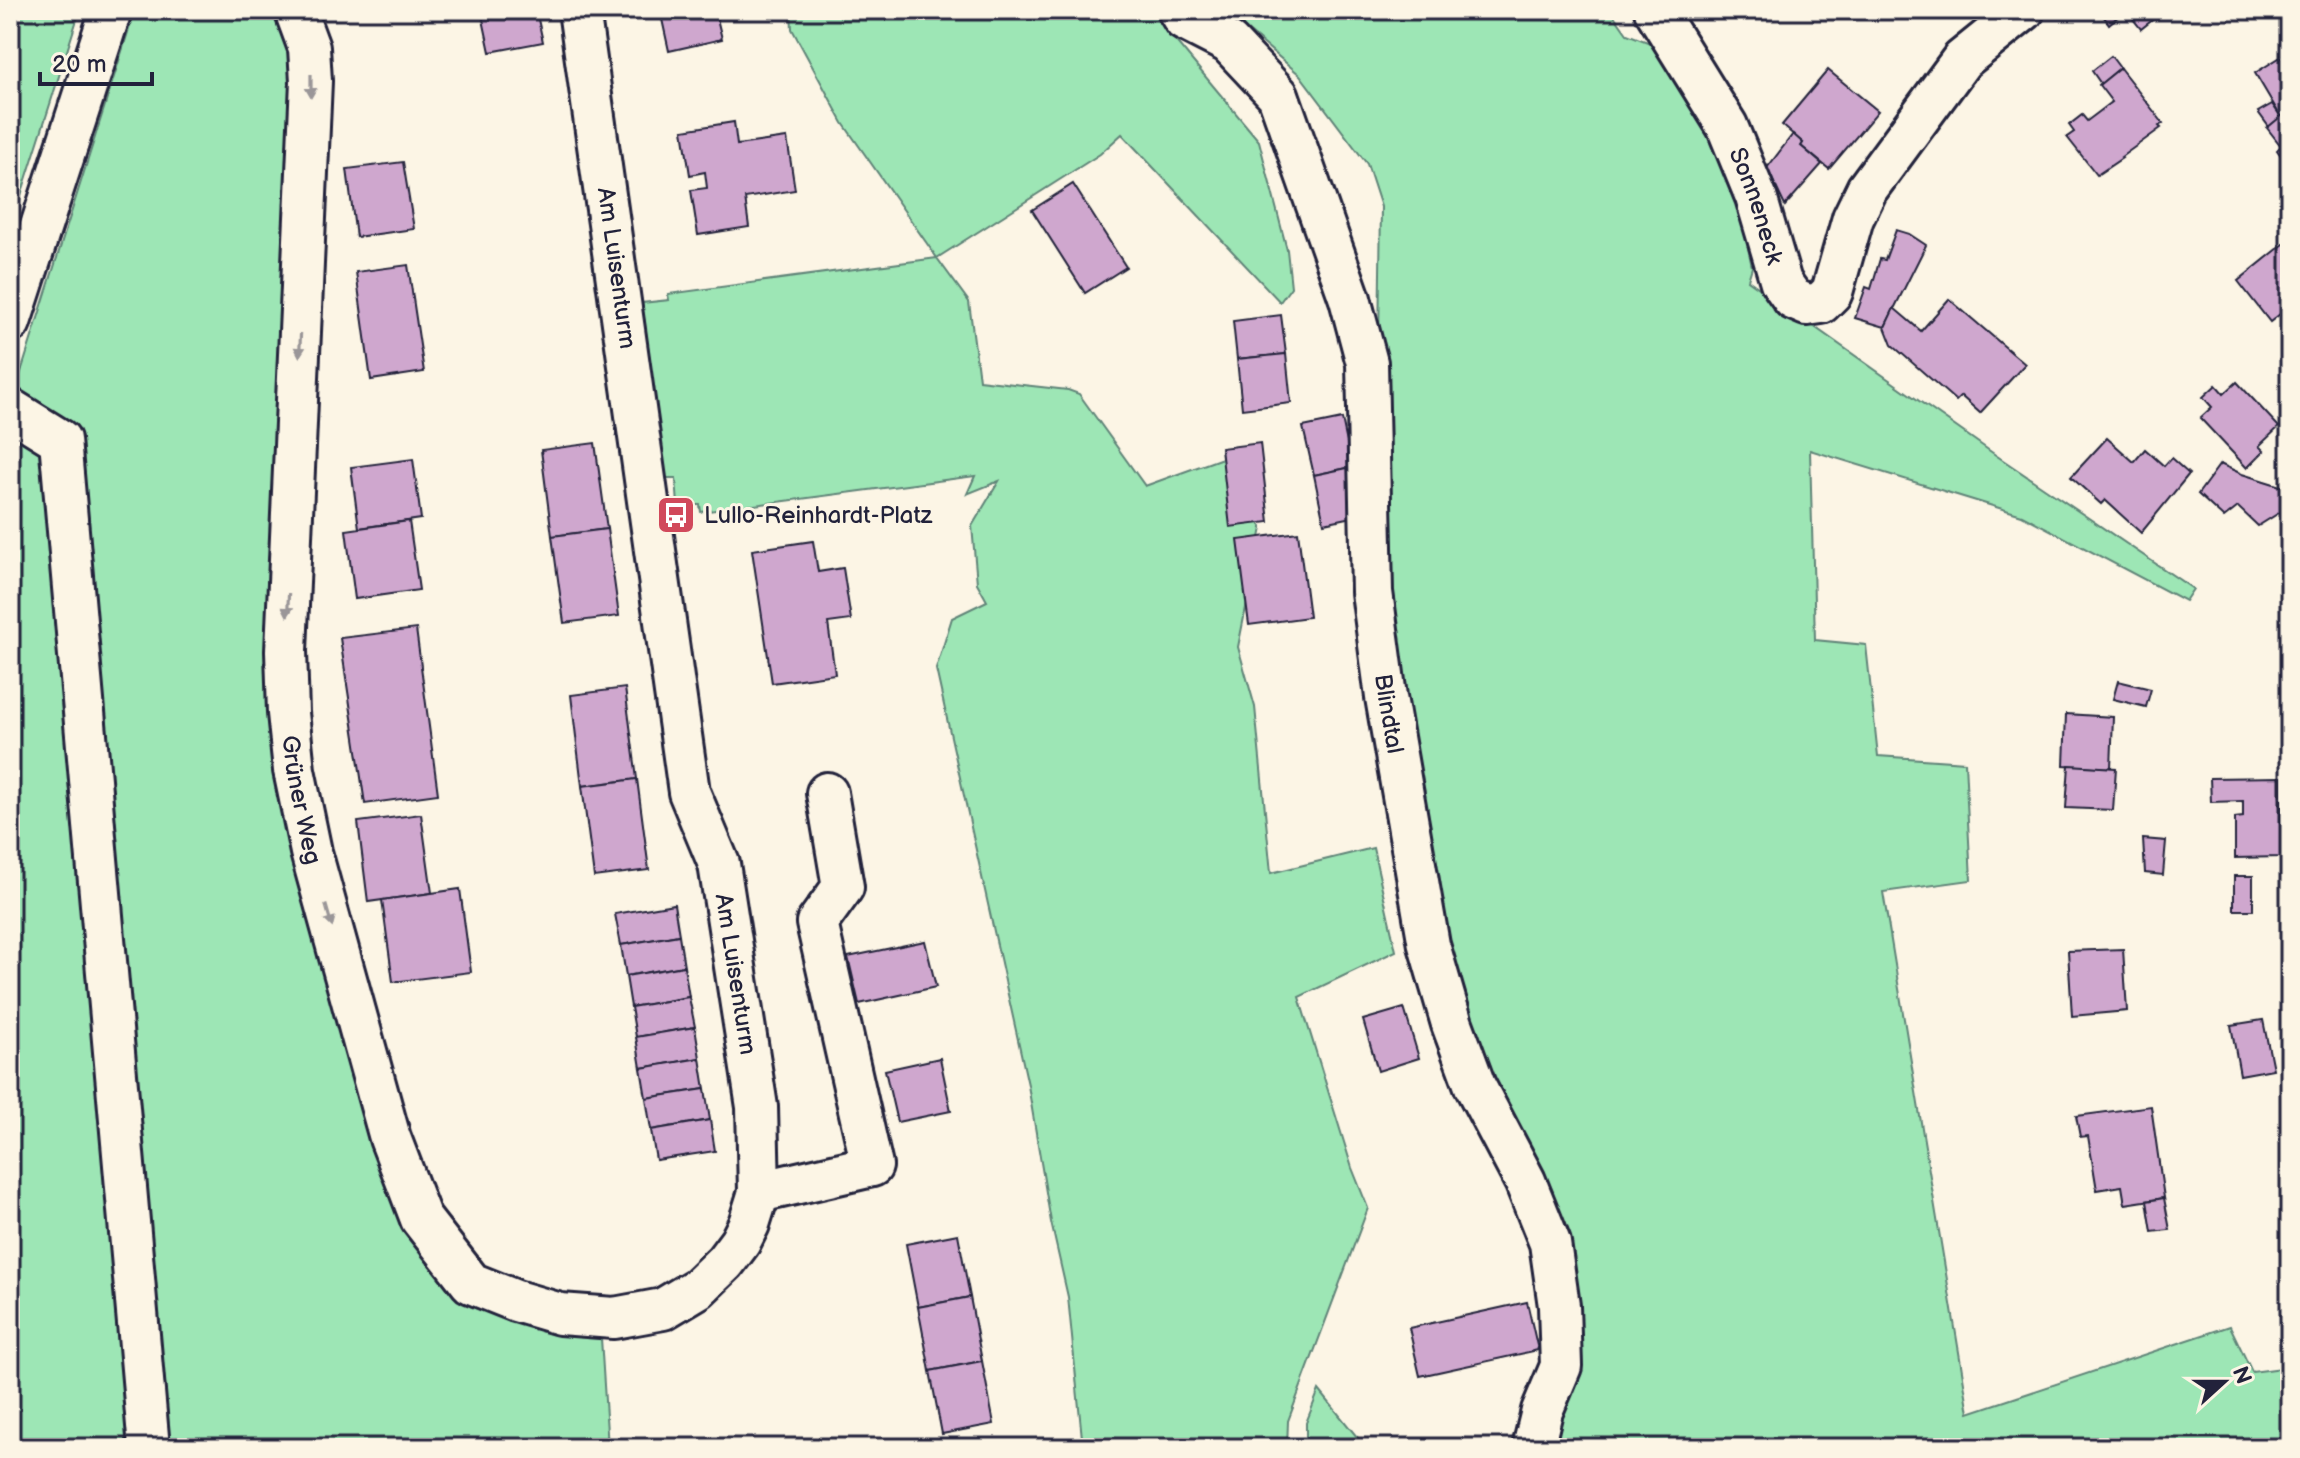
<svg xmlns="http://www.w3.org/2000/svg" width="2300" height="1458" viewBox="0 0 2300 1458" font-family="'Balsamiq Sans',sans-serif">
  <rect width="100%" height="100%" fill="#fcf5e5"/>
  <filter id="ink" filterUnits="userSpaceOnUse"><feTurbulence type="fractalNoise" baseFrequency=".0125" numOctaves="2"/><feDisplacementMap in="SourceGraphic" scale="16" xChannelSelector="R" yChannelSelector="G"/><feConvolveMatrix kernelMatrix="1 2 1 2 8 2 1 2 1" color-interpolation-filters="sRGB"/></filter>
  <g filter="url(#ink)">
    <g fill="#9de6b5" stroke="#608478" stroke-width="2">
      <polygon points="10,10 80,10 10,230"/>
      <polygon points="135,10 277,10 292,62 268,650 370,1131 479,1303 512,1322 555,1333 601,1338 608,1448 12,1448 10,407"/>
      <polygon points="791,10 1150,10 1259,141 1287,250 1291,287 1280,302 1122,134 1100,154 937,258 969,302 979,380 1068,390 1079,394 1145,486 1225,457 1262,528 1238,647 1255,707 1271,873 1373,848 1396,951 1299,997 1352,1168 1368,1208 1288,1421 1287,1448 1083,1448 1068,1297 1051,1222 1028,1085 936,669 952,618 987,601 977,583 972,526 999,481 967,494 975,476 701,512 700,505 678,505 676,478 666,478 642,303 669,300 668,294 937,258 843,123 792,29"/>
      <polygon points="1224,10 1610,10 1627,34 1663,48 1734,180 1752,267 1748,280 1997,456 2193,589 2185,601 2022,515 1810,450 1815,640 1866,645 1878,756 1965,762 1971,880 1883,892 1969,1413 2230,1326 2252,1372 2290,1367 2290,1448 1544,1448 1569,1355 1466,1035 1422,833 1380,549 1390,473 1390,420 1378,407 1381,207 1367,164 1300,75"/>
      <polygon points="1319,1390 1366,1448 1306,1448 1306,1423"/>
    </g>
    <g fill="#cfa7ce" stroke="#22223b" stroke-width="2">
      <polygon points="481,10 536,10 543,42 490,52"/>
      <polygon points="660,10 715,10 722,39 669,51"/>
      <polygon points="2099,10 2126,10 2109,24"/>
      <polygon points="2126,10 2165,10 2141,29"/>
      <polygon points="2111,56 2120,68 2101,84 2092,71"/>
      <polygon points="2288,57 2290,109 2281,117 2255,73 2279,58"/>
      <polygon points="2120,68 2163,123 2159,126 2161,128 2121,157 2122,158 2097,175 2067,137 2074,132 2069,125 2082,115 2087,121 2112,102 2099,85"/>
      <polygon points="1828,70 1878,111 1829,169 1801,146 1803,143 1782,125"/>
      <polygon points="2272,104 2281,117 2269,127 2258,112"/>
      <polygon points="2290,109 2290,168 2277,150 2281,146 2267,128"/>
      <polygon points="734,122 737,145 787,138 795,190 745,198 749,227 698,235 691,190 707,188 705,172 690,175 683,130"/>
      <polygon points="1793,134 1803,143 1801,146 1822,164 1785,206 1767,168"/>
      <polygon points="403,162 414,229 356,237 347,169"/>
      <polygon points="1073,184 1126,267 1085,293 1032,210"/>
      <polygon points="1896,230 1909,234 1926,245 1885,327 1855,318 1866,287 1871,289 1880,259 1885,260"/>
      <polygon points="2290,239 2290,306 2270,322 2238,281"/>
      <polygon points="408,265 424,372 371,380 356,272"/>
      <polygon points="1949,299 2025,364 1980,413 1961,396 1956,401 1892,345 1885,327 1894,308 1921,331"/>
      <polygon points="1281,315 1286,354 1237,359 1233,321"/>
      <polygon points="1286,354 1291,403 1242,409 1237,359"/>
      <polygon points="2237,382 2279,427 2259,446 2264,451 2247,468 2200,418 2212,407 2203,397 2216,385 2224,394"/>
      <polygon points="1342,419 1352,467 1314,475 1303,427"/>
      <polygon points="2107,438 2134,462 2145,449 2164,466 2171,458 2189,474 2141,533 2105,500 2101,504 2071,477"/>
      <polygon points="595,443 607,529 552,536 541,450"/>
      <polygon points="1260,443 1269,522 1230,527 1221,448"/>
      <polygon points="413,459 421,519 359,528 351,467"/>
      <polygon points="2220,464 2242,474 2290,489 2290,506 2258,526 2238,507 2224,518 2198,494"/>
      <polygon points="1352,467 1362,515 1324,523 1314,475"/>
      <polygon points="409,521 419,590 355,599 346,530"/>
      <polygon points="607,529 619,616 564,623 552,536"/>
      <polygon points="1298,532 1309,617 1249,625 1238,540"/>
      <polygon points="813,541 818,572 843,568 851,620 828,623 835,674 772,683 752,550"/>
      <polygon points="416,629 438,794 365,804 340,638"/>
      <polygon points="2118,681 2151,689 2146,707 2113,699"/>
      <polygon points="625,688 637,779 582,786 571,695"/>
      <polygon points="2066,714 2113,717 2111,768 2064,765"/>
      <polygon points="2069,765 2116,768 2113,810 2066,808"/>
      <polygon points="2281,777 2281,857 2235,858 2235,818 2243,817 2243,801 2211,802 2210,778"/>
      <polygon points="637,779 649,870 594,877 582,786"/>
      <polygon points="421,814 432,893 368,902 358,822"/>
      <polygon points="2143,839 2166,841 2163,875 2145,873"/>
      <rect x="2234" y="876" width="19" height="34"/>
      <polygon points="460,889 471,972 393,982 382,900"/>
      <polygon points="674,904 679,935 621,945 615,914"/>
      <polygon points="679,935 684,966 626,976 621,945"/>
      <polygon points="925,941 936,987 859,1004 848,957"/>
      <polygon points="2123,949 2127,1011 2072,1016 2068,951"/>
      <polygon points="684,966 689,997 631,1007 626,976"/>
      <polygon points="689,997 695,1027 636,1037 631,1007"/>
      <polygon points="1404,1008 1419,1058 1378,1071 1363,1020"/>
      <polygon points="2263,1020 2273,1069 2240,1075 2231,1025"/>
      <polygon points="695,1027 700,1058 641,1068 636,1037"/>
      <polygon points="700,1058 705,1089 646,1098 641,1068"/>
      <polygon points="940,1058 951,1111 897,1122 885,1070"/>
      <polygon points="705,1089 710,1120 651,1130 646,1098"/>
      <polygon points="2151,1106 2164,1198 2125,1204 2122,1186 2097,1190 2088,1136 2080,1137 2076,1116"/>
      <polygon points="710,1120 715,1151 656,1160 651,1130"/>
      <polygon points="2164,1198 2170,1230 2152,1232 2147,1201"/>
      <polygon points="958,1234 970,1297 918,1307 906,1244"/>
      <polygon points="970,1297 982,1361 930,1371 918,1307"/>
      <polygon points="1527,1302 1538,1350 1420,1376 1409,1328"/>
      <polygon points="982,1361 994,1424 942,1434 930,1371"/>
    </g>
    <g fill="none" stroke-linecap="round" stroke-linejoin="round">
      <defs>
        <g id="minor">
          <path id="s1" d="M295,10L309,48L311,81L286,651L288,713L294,770L311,852L390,1138L421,1219L471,1283L516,1301L560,1314L614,1318L663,1309L698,1288L725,1262L740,1242L749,1224L759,1192L757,1107L719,864L689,792L579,10"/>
          <path id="s2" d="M1178,10L1184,20L1229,43L1278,95L1350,299L1367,363L1372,592L1386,697L1429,945L1452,1024L1475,1086L1525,1181L1550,1243L1559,1306L1561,1366L1542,1411L1533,1448"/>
          <path id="s3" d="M1655,10L1727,126L1756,197L1781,282L1793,299L1807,305L1821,303L1832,292L1853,218L1867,189L1962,60L2024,10"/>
          <polyline points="10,322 111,10"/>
          <polyline points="10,409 60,440 149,1448"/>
          <polyline points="759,1192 872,1166 817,923 843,887 827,793"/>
        </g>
      </defs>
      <use href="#minor" stroke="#22223b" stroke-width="46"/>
      <use href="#minor" stroke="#fcf5e5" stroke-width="40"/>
    </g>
    <defs><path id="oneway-solid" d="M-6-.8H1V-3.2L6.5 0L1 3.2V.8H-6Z" transform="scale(2)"/></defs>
    <g fill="#9a9698">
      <use href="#oneway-solid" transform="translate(311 86) rotate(90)"/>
      <use href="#oneway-solid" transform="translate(300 345) rotate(93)"/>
      <use href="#oneway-solid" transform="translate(288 605) rotate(93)"/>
      <use href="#oneway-solid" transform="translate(329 916) rotate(74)"/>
    </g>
  </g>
  <defs>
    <symbol id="bus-square" viewBox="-11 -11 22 22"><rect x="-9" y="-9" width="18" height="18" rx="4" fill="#d1495b" stroke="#fcf5e5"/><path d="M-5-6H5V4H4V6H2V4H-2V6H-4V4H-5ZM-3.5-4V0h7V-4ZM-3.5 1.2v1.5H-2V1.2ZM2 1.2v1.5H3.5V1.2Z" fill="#fff"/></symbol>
  </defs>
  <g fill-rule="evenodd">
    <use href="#bus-square" x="654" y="493" width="44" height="44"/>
  </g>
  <g text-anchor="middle" stroke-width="6" stroke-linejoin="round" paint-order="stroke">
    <g font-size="24" fill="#22223b" stroke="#fcf5e5">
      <text dy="8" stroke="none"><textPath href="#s3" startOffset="222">Sonneneck</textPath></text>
      <text transform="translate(617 268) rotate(82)" y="8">Am Luisenturm</text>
      <text dy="8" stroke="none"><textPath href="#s2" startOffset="768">Blindtal</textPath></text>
      <text dy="8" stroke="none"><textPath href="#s1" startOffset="794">Grüner Weg</textPath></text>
      <text transform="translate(736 974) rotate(81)" y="8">Am Luisenturm</text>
    </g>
    <g font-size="24" fill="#22223b" stroke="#fcf5e5" text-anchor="start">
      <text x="704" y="523">Lullo-Reinhardt-Platz</text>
    </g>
  </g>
  <rect width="2300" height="1458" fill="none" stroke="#fcf5e5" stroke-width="40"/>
  <rect x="20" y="20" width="2260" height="1418" fill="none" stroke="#22223b" stroke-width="3" filter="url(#ink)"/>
  <g transform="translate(2224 1382) rotate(69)" stroke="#fcf5e5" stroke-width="6" paint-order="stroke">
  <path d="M0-6L14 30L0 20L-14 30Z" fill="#22223b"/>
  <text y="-12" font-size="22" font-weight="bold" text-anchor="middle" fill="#22223b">N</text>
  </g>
  <path d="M40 72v12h112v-12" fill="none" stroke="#22223b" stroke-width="4"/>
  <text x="52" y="72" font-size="24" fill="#22223b" stroke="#fcf5e5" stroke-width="6" paint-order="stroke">20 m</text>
</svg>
